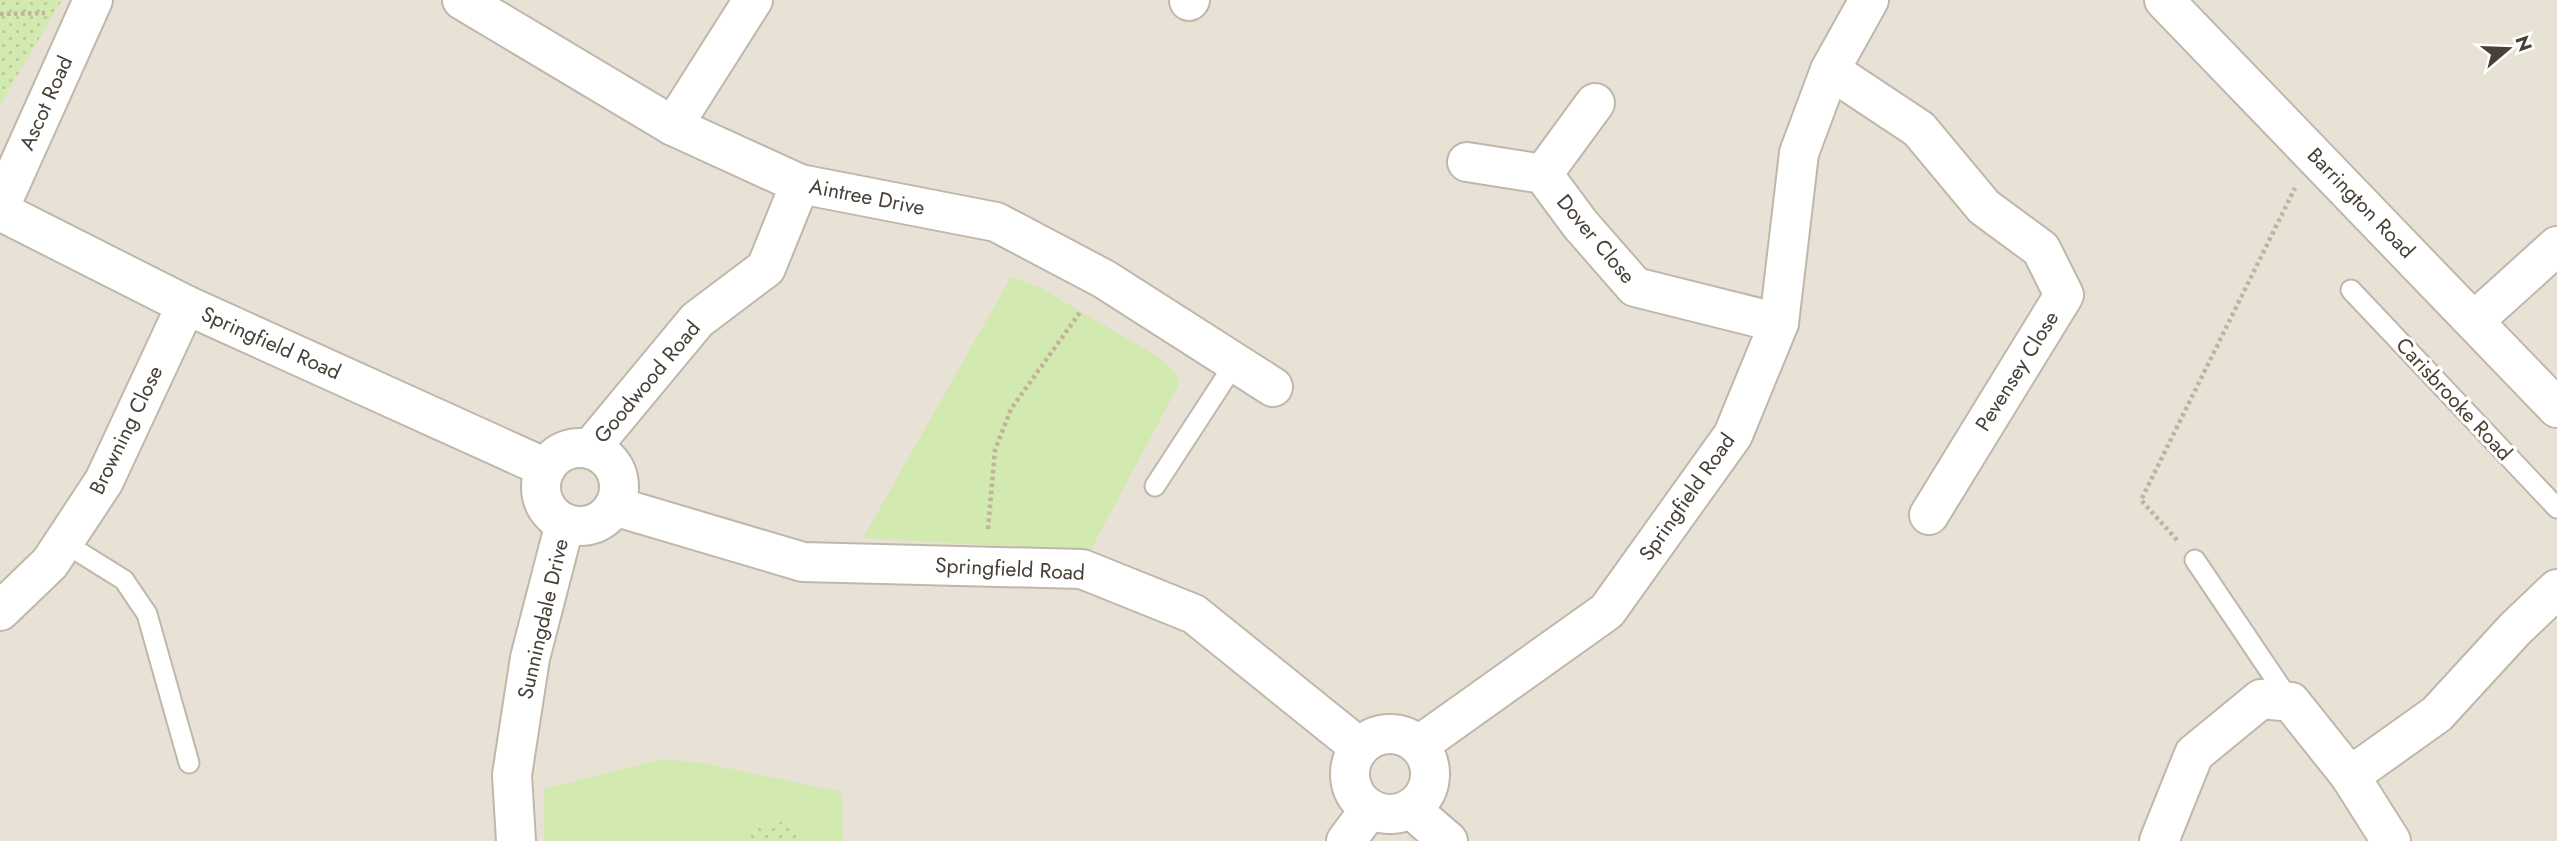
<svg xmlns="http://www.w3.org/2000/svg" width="2557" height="841" viewBox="0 0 2557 841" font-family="Jost,sans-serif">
  <defs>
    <pattern id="park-dots" width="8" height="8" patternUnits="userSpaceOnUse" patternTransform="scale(1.75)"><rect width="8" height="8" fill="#d2e9b0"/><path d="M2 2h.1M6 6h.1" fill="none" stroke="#b6c998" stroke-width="1.8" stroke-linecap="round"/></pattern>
  </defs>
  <rect width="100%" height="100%" fill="#f4f0e8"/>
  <rect fill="#e8e1d6" x="0" y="0" width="2557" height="841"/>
  <g fill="#d2e9b0">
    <polygon points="1011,277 1039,287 1162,359 1178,375 1178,386 1090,551 863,538"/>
    <polygon points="663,759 703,763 842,792 843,841 544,841 544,789"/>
  </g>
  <g fill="url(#park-dots)">
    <polygon points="0,0 62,0 0,105"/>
    <polygon points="782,822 808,841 748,841 755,825"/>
  </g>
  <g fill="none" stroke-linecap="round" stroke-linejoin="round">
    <defs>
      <g id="lane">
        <polyline points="2351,290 2557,508"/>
        <polyline points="1155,486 1235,363"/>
        <polyline points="63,542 124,580 147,614 189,763"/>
        <polyline points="2195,560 2290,701"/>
      </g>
      <g id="street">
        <polyline points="462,0 673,126 800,184 996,222 1104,279 1273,387"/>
        <polyline points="2164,0 2557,408"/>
        <polyline points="1189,1 1190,0"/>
        <polyline points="1830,70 1919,129 1984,207 2041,249 2064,295 1929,515"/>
        <polyline points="1595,103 1543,174 1580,224 1635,287 1779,323"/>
        <polyline points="673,126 753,0"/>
        <polyline points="1467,162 1543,174"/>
        <polyline points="0,207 93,0"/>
        <polyline points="0,211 186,305 546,468"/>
        <polyline points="2474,321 2557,246"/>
        <circle cx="580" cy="487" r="39"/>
        <polyline points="590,449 697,320 766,268 800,184"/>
        <polyline points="614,506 803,562 1082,569 1194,614 1359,747"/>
        <polyline points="0,611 50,563 104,481 186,305"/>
        <circle cx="1390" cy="774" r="40"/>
        <polyline points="1419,745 1607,611 1733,435 1779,323 1799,153 1830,70 1869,0"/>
        <polyline points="2350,776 2437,714 2515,629 2557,589"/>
        <polyline points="1411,809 1448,841"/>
        <polyline points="516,841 512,775 530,658 565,523"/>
        <polyline points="1346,841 1370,809"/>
        <polyline points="2159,841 2194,754 2261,699 2291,702 2350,776 2391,841"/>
      </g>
    </defs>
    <use href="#lane" stroke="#c0b7aa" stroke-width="23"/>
    <use href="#street" stroke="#c0b7aa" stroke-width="42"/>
    <g stroke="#c2b29b" stroke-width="4.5" stroke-dasharray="3.5 3.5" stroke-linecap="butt">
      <polyline points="0,14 45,13"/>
      <polyline points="988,529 995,450 1011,409 1081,311"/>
      <polyline points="2177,540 2141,500 2295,188"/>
    </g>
    <use href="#lane" stroke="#fff" stroke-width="19"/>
    <use href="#street" stroke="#fff" stroke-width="38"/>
  </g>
  <g text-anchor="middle" stroke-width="6" stroke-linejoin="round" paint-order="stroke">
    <g font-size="21" fill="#474036" stroke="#fff">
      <text transform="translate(46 103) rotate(-66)" y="7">Ascot Road</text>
      <text transform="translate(867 197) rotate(11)" y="7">Aintree Drive</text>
      <text transform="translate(2361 203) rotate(46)" y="7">Barrington Road</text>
      <text transform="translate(1596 239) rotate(50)" y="7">Dover Close</text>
      <text transform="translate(271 343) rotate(24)" y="7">Springfield Road</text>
      <text transform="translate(2017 371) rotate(-58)" y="7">Pevensey Close</text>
      <text transform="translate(647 382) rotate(-50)" y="7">Goodwood Road</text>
      <text transform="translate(2454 399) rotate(47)" y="7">Carisbrooke Road</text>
      <text transform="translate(126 430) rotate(-64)" y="7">Browning Close</text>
      <text transform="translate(1687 497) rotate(-55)" y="7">Springfield Road</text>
      <text transform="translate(1010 569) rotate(3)" y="7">Springfield Road</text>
      <text transform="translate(543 619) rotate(-77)" y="7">Sunningdale Drive</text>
    </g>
  </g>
  <g transform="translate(2508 49) rotate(71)" stroke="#ffffff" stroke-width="5" paint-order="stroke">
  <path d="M0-5L12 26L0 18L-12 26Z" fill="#474036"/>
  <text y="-10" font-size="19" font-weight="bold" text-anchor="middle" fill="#474036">N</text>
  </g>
</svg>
